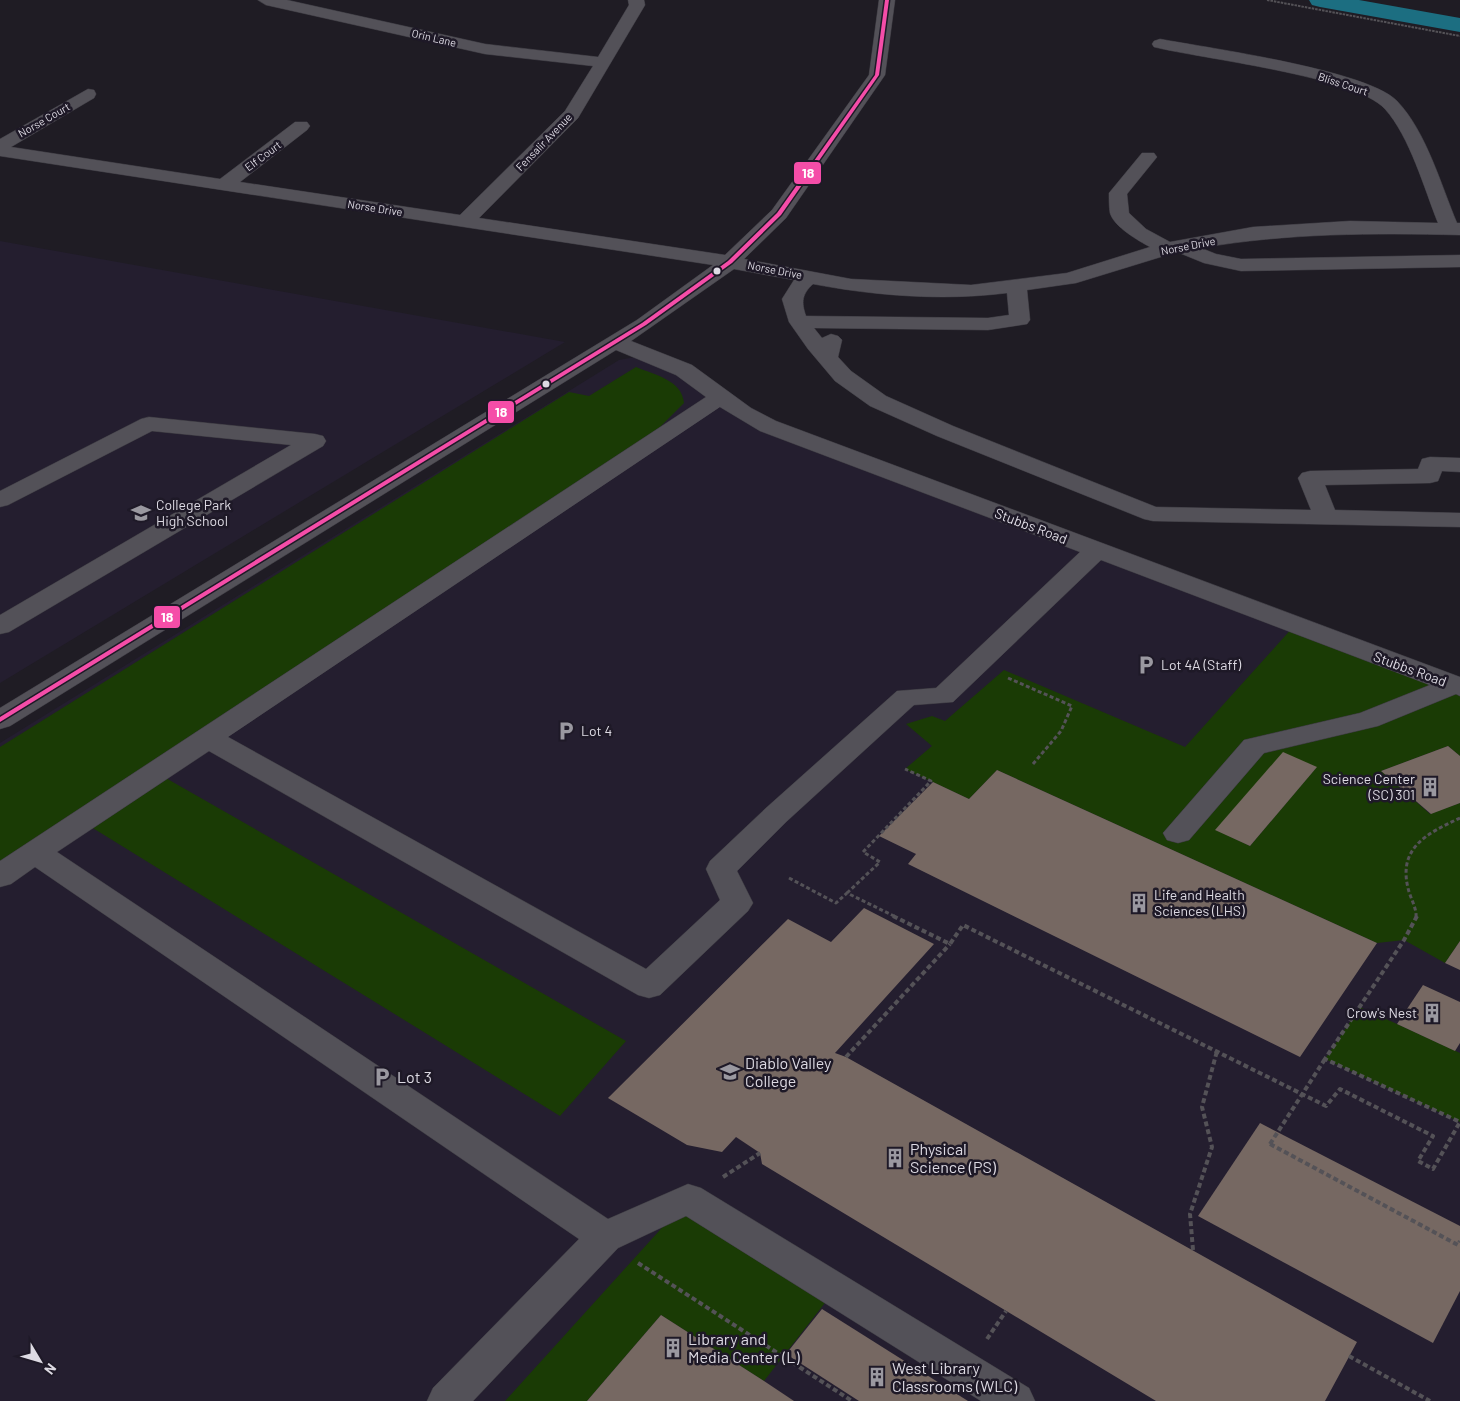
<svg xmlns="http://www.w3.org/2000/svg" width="1460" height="1401" viewBox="0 0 1460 1401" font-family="Barlow,sans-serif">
  <rect width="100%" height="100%" fill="#1f1c24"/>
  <g fill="#241e2f">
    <polygon points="0,241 565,342 0,683"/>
    <polygon points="646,355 705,384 731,393 754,414 1460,687 1460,1401 0,1401 0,743 619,360"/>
  </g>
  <g fill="#1a3b05" fill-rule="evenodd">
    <path d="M636,367C655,375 682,380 684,403L661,426L660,435L157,773L626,1041L560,1116L83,822L0,876V747L569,392L589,396Z"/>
    <path d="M1294,626L1460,687V756L1448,746L1381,771L1430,814L1460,803V941L1445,963L1404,940L1377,943L997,770L969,799L905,769L932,746L906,724L932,716L945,721L1004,670L1185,747ZM1316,768L1250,846L1216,830Z"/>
    <polygon points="1360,1007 1460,1053 1460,1122 1325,1059"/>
    <polygon points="688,1199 835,1290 764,1381 661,1315 587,1401 505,1401"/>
  </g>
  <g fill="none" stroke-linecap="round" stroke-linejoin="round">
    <polygon fill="#1c6e81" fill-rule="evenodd" points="1309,0 1359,0 1460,18 1460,32 1320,7 1312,5"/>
  </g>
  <g fill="#766862">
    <polygon points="1448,746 1460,756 1460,803 1431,814 1381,771"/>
    <polygon points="1283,752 1317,767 1250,846 1215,830"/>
    <polygon points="997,770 1377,943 1300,1057 908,864 916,854 879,836 933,782 969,799"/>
    <polygon points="864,908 934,944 835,1053 846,1057 1357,1342 1325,1401 1156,1401 762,1164 760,1153 736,1137 722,1152 687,1145 608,1098 788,919 831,942"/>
    <polygon points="1460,941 1460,970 1445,963"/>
    <polygon points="1423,985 1460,1002 1460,1043 1455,1051 1397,1024"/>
    <polygon points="1260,1123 1460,1226 1460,1291 1433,1343 1198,1216"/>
    <polygon points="822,1309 968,1401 859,1401 786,1354"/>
    <polygon points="661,1315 764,1381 794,1401 587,1401"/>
  </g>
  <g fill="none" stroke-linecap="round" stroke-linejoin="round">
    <defs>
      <g id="minor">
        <path d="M258,0H287L485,44L598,57L629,5L628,0H644L645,5L578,118L479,218L725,255L772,210L869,75L879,0H895L885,75L786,218L744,259L851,279L971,285L1067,273L1150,247C1139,241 1114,227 1110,213C1109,207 1109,200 1109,193L1142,153H1154L1157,157L1127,194L1129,213L1146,229L1170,242L1253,227L1350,221L1438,223C1424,188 1410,137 1385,109C1355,76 1203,59 1154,47L1152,44L1154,41L1160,39C1208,48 1367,70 1397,101C1426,131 1441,185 1457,223H1460V235C1373,233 1287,233 1201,248L1216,254L1241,259L1460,255V267L1241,271L1204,263L1177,252L1076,283L1027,290L1030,320L1027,324L988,330L814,328L822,338L831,334L838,336L842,340L838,357L851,371L886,396L953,426L1156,507L1311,510L1298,478L1302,473L1310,471L1418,469L1422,459L1430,457L1460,458V472L1442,471L1438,481L1430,483L1325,485L1335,510L1460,513V527L1153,521L1144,519L937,436L870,406L835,381L808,349L789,322L782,299L794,280L734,269L631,341L692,365L751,408L776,421L1460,677V696L1456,694L1378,726L1264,753L1189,840L1178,843L1167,840L1163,833L1244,740L1360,713L1430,685L1101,560L953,702L914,705L786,822L737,871L753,903L748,911L660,995L649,998L638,995L209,751L57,852L608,1219L688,1184L701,1188L1029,1388L1035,1401H981L686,1216L618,1248L473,1401H427L433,1388L579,1239L35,867L11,884L0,887V861L706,397L676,375L616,350L10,726L0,729V708L637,320L713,265L0,156V139L88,89L94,90L96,94L94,98L11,147L220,179L295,122H307L310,126L307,130L240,182L460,215L565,111L593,66L485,54L266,5ZM813,284C876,296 943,301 1007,293L1009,315L988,318L806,316C801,302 802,294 813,284ZM720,407L760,431L1080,552L936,688L897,691L766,808L710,861L706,869L720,900L646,969L228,737Z"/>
        <polygon points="149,417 315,434 323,436 326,441 323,446 9,632 0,634 0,615 291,445 152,431 8,505 0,507 0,491 141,419"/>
      </g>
    </defs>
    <use href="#minor" stroke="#3b3940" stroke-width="1"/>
    <polyline stroke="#545257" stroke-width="2" stroke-dasharray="2.5 1" stroke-linecap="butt" points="1267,0 1460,36"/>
    <g stroke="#545257" stroke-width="3" stroke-dasharray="4 2.5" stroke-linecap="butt">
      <polyline points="1008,678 1072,706 1061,731 1033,764"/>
      <polyline points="789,878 836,903 847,893 896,917"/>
      <polyline points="847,893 880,862 863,852 931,781 905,769"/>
      <path d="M1416,917C1417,909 1410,897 1408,888C1398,847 1428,833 1460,818"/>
    </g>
    <g stroke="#545257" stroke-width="4" stroke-dasharray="5 3" stroke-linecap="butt">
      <polyline points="893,916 950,944 963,925 1326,1106 1340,1089 1433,1136 1418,1161 1433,1169 1460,1122"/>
      <polyline points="1417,916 1404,940 1325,1059 1460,1122"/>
      <polyline points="846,1057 950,944"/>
      <polyline points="1270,1144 1458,1245 1460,1241"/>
      <polyline points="723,1177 760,1153"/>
      <polyline points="1193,1250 1190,1214 1212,1147 1202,1107 1217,1051"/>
      <polyline points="638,1263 852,1401"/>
      <polyline points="987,1339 1006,1311"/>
      <polyline points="1349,1356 1430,1401"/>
    </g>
    <use href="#minor" fill="#535158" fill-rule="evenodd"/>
    <polyline stroke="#545257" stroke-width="4" stroke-dasharray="5 3" stroke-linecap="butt" points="1270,1144 1325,1059"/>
    <defs>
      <polygon id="bus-1" points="885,0 889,0 879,75 781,215 732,263 646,325 0,722 0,717 642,323 728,261 777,213 875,75"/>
    </defs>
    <use href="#bus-1" stroke="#1e1927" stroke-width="3"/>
    <use href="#bus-1" fill="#f54da8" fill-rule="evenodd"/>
  </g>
  <defs>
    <symbol id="school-bare" viewBox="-9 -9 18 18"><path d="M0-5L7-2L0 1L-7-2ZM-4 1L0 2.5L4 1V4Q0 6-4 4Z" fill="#9a98a0" stroke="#1e1927" stroke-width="2.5" paint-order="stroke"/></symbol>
    <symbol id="parking-bare" viewBox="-9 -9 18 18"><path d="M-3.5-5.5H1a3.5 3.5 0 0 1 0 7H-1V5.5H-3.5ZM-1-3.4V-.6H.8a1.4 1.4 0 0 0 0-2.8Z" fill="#9a98a0" stroke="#1e1927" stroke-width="2.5" paint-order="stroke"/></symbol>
    <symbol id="building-bare" viewBox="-9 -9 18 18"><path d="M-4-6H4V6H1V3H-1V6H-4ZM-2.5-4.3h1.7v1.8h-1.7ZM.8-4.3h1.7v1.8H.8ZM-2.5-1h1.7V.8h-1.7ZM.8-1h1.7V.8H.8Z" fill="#9a98a0" stroke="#1e1927" stroke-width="2.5" paint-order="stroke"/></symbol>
    <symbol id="university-bare" viewBox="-9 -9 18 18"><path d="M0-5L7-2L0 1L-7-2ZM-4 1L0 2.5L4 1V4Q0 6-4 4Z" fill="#9a98a0" stroke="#1e1927" stroke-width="2.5" paint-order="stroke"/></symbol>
  </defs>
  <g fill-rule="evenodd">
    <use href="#school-bare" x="127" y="499" width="28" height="28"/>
    <use href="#parking-bare" x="1132" y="651" width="28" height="28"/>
    <use href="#parking-bare" x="552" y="717" width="28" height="28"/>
    <use href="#building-bare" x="1416" y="773" width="28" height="28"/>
    <use href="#building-bare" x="1125" y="889" width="28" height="28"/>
    <use href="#building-bare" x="1418" y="999" width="28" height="28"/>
    <use href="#university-bare" x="716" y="1058" width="28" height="28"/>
    <use href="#parking-bare" x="368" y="1063" width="28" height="28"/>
    <use href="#building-bare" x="881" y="1144" width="28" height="28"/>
    <use href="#building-bare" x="659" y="1334" width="28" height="28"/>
    <use href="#building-bare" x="863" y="1363" width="28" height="28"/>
  </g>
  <g fill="#dddae3" stroke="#1e1927" stroke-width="2">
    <circle cx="717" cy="271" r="4.5"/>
    <circle cx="546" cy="384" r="4.5"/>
  </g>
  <g text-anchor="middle" stroke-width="5" stroke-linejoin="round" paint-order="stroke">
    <g font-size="11" fill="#dddae3" stroke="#1e1927">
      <text transform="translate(434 38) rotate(13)" y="4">Orin Lane</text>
      <text transform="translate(1343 84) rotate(18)" y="4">Bliss Court</text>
      <text transform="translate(44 120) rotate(-30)" y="4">Norse Court</text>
      <text transform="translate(544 142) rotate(-46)" y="4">Fensalir Avenue</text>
      <text transform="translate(263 156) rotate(-37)" y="4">Elf Court</text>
      <text transform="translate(375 208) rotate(9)" y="4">Norse Drive</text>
      <text transform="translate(1188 246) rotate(-11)" y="4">Norse Drive</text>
      <text transform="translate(775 270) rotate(11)" y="4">Norse Drive</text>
    </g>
    <g font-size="14" fill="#dddae3" stroke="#1e1927" text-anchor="start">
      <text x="156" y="510">College Park<tspan x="156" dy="16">High School</tspan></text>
      <text x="1161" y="670">Lot 4A (Staff)</text>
      <text x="581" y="736">Lot 4</text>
      <text x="1415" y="784" text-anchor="end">Science Center<tspan x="1415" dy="16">(SC) 301</tspan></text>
      <text x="1154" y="900">Life and Health<tspan x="1154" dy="16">Sciences (LHS)</tspan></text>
      <text x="1417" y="1018" text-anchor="end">Crow's Nest</text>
    </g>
    <g font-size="14" fill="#dddae3" stroke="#1e1927">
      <text transform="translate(1031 526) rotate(21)" y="5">Stubbs Road</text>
      <text transform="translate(1410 669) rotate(20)" y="5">Stubbs Road</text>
    </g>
    <g font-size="16" fill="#dddae3" stroke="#1e1927" text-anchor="start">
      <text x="745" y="1069">Diablo Valley<tspan x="745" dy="18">College</tspan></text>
      <text x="397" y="1083">Lot 3</text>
      <text x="910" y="1155">Physical<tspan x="910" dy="18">Science (PS)</tspan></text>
      <text x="688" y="1345">Library and<tspan x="688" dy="18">Media Center (L)</tspan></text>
      <text x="892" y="1374">West Library<tspan x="892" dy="18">Classrooms (WLC)</tspan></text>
    </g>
  </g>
  <g stroke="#1e1927" stroke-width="2">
    <rect x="793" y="161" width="29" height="24" rx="5" fill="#f54da8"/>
    <rect x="487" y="400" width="28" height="24" rx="5" fill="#f54da8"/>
    <rect x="153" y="605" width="28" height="24" rx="5" fill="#f54da8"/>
  </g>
  <g font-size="14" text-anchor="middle" font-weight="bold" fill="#fff">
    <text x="808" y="178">18</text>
    <text x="501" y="417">18</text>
    <text x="167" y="622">18</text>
  </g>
  <g transform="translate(40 1361) rotate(128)" stroke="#1e1927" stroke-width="4" paint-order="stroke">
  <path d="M0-4L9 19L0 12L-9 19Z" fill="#dddae3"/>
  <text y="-8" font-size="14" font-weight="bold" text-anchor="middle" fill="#dddae3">N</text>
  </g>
</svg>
